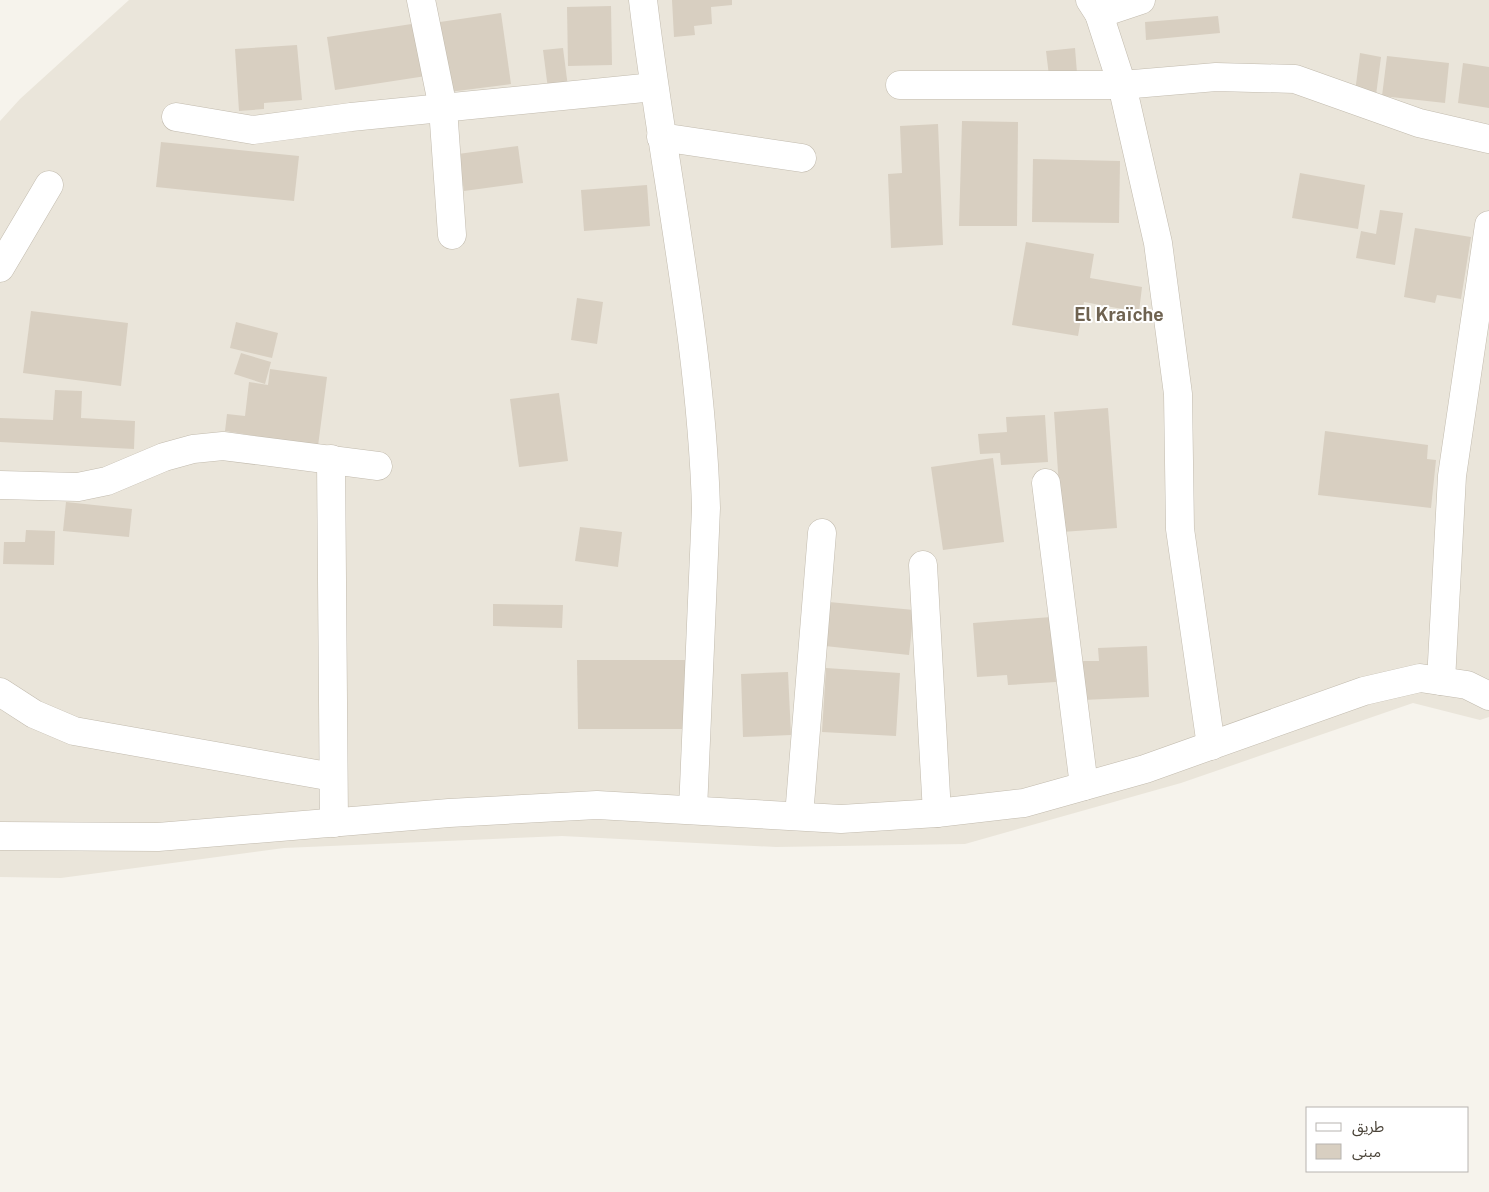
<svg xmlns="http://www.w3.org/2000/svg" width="1489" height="1192" viewBox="0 0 1489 1192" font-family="'Public Sans','Noto Sans Arabic',sans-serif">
  <rect width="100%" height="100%" fill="#f6f3ec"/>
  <polygon fill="#eae5da" points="129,0 1489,0 1489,717 1480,720 1413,703 1181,783 965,844 776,847 562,836 284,848 61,878 0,877 0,121 20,99"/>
  <g fill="#d8cfc1">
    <polygon points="672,0 732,0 732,5 711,7 712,24 694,26 695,35 674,37"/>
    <polygon points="611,6 612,65 568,66 567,7"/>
    <polygon points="501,13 511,84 449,92 440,22"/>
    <polygon points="1218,16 1220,33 1146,40 1145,22"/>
    <polygon points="418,23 426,76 335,90 327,37"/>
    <polygon points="297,45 302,100 264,103 264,109 239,111 235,49"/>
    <polygon points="563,48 568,87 548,89 543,50"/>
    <polygon points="1075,48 1077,73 1049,76 1046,51"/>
    <polygon points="1360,53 1381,57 1376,95 1355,92"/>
    <polygon points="1387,56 1449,63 1445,103 1382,96"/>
    <polygon points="1463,63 1489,67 1489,108 1458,103"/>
    <polygon points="962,121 1018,122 1017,226 959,226"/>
    <polygon points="938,124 943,245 891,248 888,174 902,173 900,126"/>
    <polygon points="161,142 299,156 294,201 156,187"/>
    <polygon points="518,146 523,183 464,191 458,154"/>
    <polygon points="1033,159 1120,161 1119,223 1032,222"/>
    <polygon points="1300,173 1365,185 1358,229 1292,218"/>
    <polygon points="647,185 650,226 584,231 581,190"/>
    <polygon points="1380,210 1403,213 1395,265 1356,258 1361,231 1376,234"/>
    <polygon points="1415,228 1471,237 1461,299 1437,295 1435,303 1404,297"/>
    <polygon points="1026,242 1094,254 1090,278 1142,287 1139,312 1084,302 1078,336 1012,325"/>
    <polygon points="577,298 603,302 597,344 571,340"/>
    <polygon points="31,311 128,323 121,386 23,373"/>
    <polygon points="236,322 278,333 272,358 230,348"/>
    <polygon points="241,353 271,362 265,384 234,374"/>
    <polygon points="270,369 327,377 318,446 225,431 227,414 245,416 249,382 268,385"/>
    <polygon points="55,390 82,391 81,418 135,421 134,449 0,442 0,418 53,420"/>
    <polygon points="559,393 568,461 519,467 510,399"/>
    <polygon points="1108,408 1117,528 1062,532 1054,412"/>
    <polygon points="1045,415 1048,462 1001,465 1000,453 980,454 978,434 1007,432 1006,417"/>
    <polygon points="1325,431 1428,445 1427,459 1436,460 1431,508 1318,495"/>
    <polygon points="993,458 1004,542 943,550 931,467"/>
    <polygon points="66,502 132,509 129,537 63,531"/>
    <polygon points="580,527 622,532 618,567 575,561"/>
    <polygon points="26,530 55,531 54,565 3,564 4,542 25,542"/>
    <polygon points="829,602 914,610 909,655 825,646"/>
    <polygon points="493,604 563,605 562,628 493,626"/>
    <polygon points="1051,617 1056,682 1008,685 1007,675 977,677 973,623"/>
    <polygon points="1147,646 1149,697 1083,700 1081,661 1099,661 1098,648"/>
    <polygon points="577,660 687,660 687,729 578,729"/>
    <polygon points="826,668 900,673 896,736 822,732"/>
    <polygon points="788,672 791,735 743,737 741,674"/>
  </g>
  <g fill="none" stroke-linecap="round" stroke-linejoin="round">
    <defs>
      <g id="minor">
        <polyline points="421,0 443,108 452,235"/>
        <path d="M643,0C663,169 701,338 706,508L693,810"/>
        <polyline points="1090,0 1099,14 1122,85 1158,243 1178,394 1180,529 1211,746"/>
        <polyline points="1099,14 1141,0"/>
        <polyline points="900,85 1122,85 1216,77 1295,79 1419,123 1489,139"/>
        <polyline points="176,117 253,130 351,117 654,87"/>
        <polyline points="661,137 802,158"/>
        <polyline points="0,268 49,185"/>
        <polyline points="331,459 334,823"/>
        <polyline points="1046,483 1084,786"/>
        <polyline points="0,485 78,487 107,481 164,457 193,449 223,446 378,466"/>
        <polyline points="923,565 937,813"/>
        <polyline points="1441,681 1452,476 1489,225"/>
        <polyline points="0,692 34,714 74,731 333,777"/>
        <polyline points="799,816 822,533"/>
      </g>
      <polyline id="tertiary" points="0,836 158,837 449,813 597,805 841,819 937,813 1024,803 1145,769 1364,691 1420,678 1467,685 1489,696"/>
    </defs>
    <use href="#minor" stroke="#c2bbae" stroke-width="29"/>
    <use href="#tertiary" stroke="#c2bbae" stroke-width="29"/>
    <use href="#minor" stroke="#fff" stroke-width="28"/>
    <use href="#tertiary" stroke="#fff" stroke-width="28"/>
  </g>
  <g text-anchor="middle" stroke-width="4" stroke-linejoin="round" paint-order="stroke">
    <g font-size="18" font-weight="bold" fill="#6e6250" stroke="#fff">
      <text x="1119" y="321">El Kraïche</text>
    </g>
  </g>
  <rect x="1306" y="1107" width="162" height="65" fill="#ffffff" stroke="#b7b4b0"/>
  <rect x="1316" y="1123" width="25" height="8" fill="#ffffff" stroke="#b7b4b0"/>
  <text x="1352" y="1132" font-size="15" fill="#4b4439">طريق</text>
  <rect x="1316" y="1144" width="25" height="15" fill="#d8cfc1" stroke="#b7b4b0"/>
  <text x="1352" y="1157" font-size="15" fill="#4b4439">مبنى</text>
</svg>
